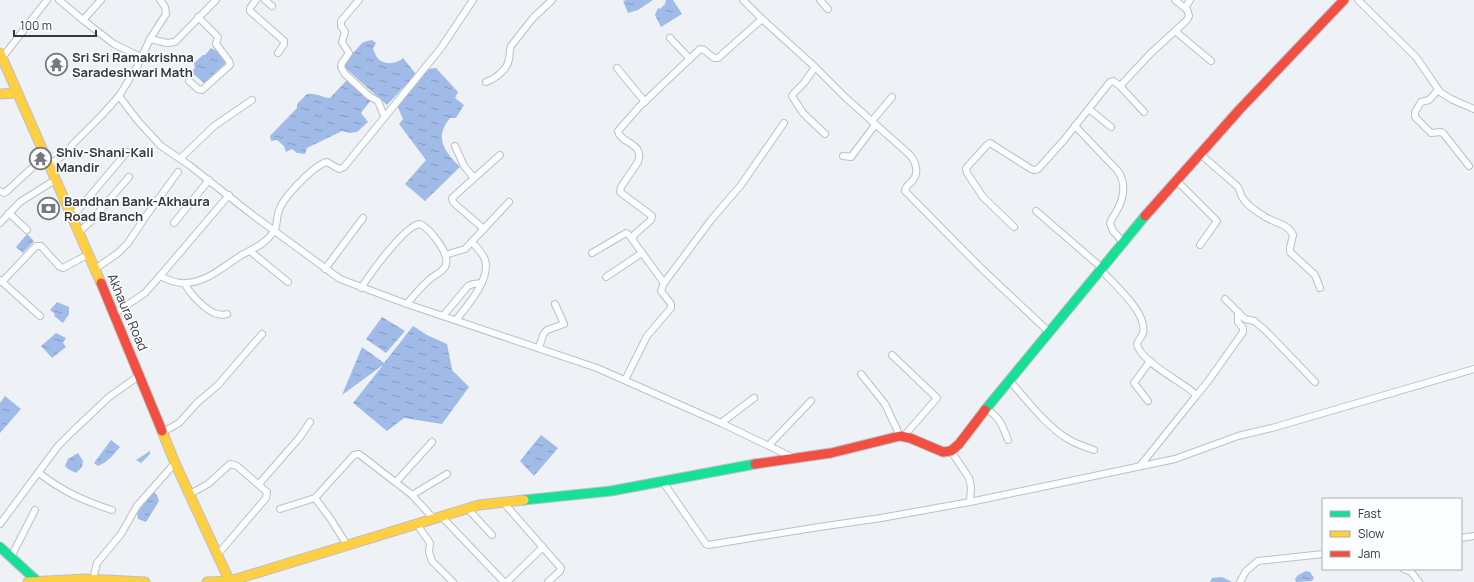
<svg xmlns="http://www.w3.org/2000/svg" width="1474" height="582" viewBox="0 0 1474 582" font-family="Manrope,sans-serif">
  <defs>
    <pattern id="water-ripples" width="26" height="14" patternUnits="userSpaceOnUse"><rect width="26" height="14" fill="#a1bbe9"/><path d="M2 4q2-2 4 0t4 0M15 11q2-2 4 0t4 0" fill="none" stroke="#8499be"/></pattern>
  </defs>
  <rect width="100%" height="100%" fill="#eef1f6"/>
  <g fill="url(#water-ripples)">
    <polygon points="626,0 653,0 638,10 628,13 623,1"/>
    <polygon points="666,0 673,0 682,14 661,27 655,15 658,8 660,9 665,4"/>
    <path d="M372,40L376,43L373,48C374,52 377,59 381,61C388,65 398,63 403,58L416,74L387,105L343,66C345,63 360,45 362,43C365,41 369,41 372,40Z"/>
    <polygon points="211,48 219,52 225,57 225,64 204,83 191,72 195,68 194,63 203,55 205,55"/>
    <path d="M436,68L458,92L455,98L464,105L456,118H450C434,137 444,151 460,167L425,201L405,184L426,160L399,124L403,119L397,105L429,69Z"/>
    <path d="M348,79L371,100L361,113L368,122L357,132L349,133L342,131L307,148L305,154L297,153L292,149L286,152L284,146L277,140L271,141L270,136L297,108V104L307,94C318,93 322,98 330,98Z"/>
    <polygon points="27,234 34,241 23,253 16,247"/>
    <polygon points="57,302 69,307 69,314 63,323 54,316 55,314 50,310"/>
    <polygon points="382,317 405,331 386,353 366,339"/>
    <polygon points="413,326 427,335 447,344 452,370 469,387 442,424 404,418 387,431 353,403 383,365 342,395 362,347 384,363"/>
    <polygon points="56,333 66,338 63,343 66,347 52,358 41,346"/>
    <polygon points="5,396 21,409 0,433 0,403"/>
    <polygon points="541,435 558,448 534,476 520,461"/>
    <path d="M111,440L120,447C113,455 108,462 98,466L94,463Z"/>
    <polygon points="150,451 150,454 141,463 136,460"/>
    <polygon points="78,453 83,461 82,467 76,473 68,469 65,466 68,459"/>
    <polygon points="153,491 157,495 159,501 146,522 138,519 137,513"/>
    <polygon points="1306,571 1310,572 1314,578 1312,581 1296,582 1295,579 1298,575"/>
    <polygon points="1222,577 1232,582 1210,582 1212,578"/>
  </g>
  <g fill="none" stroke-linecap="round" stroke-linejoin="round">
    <defs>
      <g id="street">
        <polyline points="59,0 83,20 101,0"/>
        <polyline points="256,0 250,8 250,11 284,41 284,44 278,53"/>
        <polyline points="265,0 272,6"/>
        <polyline points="359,0 341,21 341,26 345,32 342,42 349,53 342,63 341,67 345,74 369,96 378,101 384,116"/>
        <path d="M743,0L762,19L815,67L846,98L910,155C916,162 919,173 913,180C910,184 906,185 905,191L908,194L980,267L1049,332"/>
        <polyline points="820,0 828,9"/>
        <polyline points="1175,0 1186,9"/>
        <polyline points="1358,0 1416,57 1440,92 1451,99 1474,109"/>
        <polyline points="83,20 114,44 141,57"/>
        <polyline points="1175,31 1211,61"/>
        <polyline points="670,38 690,59"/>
        <polyline points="150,39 167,43 175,42 216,0"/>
        <polyline points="2,58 47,0"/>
        <polyline points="815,67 804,83 794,93 792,96 803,113 825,134"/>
        <polyline points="617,68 645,102"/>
        <polyline points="189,81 198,89 202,90 230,65 229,61 216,44 218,37 198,17"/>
        <path d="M486,82C495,79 508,69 509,59C510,54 509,51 511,46L533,18L552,0"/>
        <polyline points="1120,86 1144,112"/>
        <polyline points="1438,90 1429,100 1421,102 1415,112 1415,117 1431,133 1441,132 1443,133 1469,166"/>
        <polyline points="119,96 138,121 161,146 189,165 254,216 340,279 407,304 597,368 721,423 794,458"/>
        <polyline points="1089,109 1111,127"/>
        <polyline points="872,121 892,97"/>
        <path d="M1075,126L1117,170C1127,182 1124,199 1116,212C1114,216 1111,219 1110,223L1113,231L1123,242"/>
        <polyline points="455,146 464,166 474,178"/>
        <path d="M1199,153L1237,186C1240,189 1240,193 1242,197C1246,204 1257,212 1264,216C1273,223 1288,223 1293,235L1290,248V252L1315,275L1320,288"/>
        <polyline points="843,156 851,157 875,125"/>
        <polyline points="180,159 214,126 252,100"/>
        <polyline points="49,165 65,154 75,142 102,115 119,96 137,67 150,39 166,14 165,7 160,0"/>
        <polyline points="1176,180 1217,221 1200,245"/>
        <polyline points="0,191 4,193 7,191 46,155"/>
        <polyline points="1036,211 1102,268"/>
        <polyline points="9,213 27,230"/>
        <polyline points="72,217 127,152"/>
        <polyline points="0,223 20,202 55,180"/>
        <polyline points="174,223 209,180"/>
        <polyline points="1014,227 983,197 967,173 966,169 968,166 987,145 990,143 1031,169 1034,170 1038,169 1064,140 1110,82 1113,81 1119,85 1121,85 1151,53 1187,20 1189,16 1186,6 1190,0"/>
        <polyline points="484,229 455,204 453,202 452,198 500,155"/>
        <polyline points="79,232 91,221 129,177"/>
        <polyline points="250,251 288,282"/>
        <polyline points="592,253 626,233 628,234 632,239"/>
        <polyline points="445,255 465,249 509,202"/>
        <polyline points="95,269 118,253 128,243 146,216 178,172"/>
        <polyline points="325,269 363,218"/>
        <path d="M1101,270C1113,283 1148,313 1143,333C1142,337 1138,340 1137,344C1139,357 1168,375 1179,382C1184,386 1193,390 1196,396L1140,466"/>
        <polyline points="160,276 229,195"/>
        <polyline points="606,277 642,253"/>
        <polyline points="0,280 40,316"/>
        <polyline points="2,282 36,246 41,246 60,267 63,268 89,254"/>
        <path d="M664,283L632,239L635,234L651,220L652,216L620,192L621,187L638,162C645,142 620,144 618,131L639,107L700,49L704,50L714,58H718L762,19"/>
        <path d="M185,284C190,294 206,311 217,314C221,315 224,315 227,314"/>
        <path d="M361,288C370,274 405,225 420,224C430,229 452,255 445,267C442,272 435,275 430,279C422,286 414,295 407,304"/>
        <polyline points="1225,299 1245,319 1254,321 1265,330 1315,382"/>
        <path d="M114,314L145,293L160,276C168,280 177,284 186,283C207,282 223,267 240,256C252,249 266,244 274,231C278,225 276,215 280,208C285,196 314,165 327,162L339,169L344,167L441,48L473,0"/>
        <polyline points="443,316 468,286 473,284 482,283"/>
        <path d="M456,320C467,306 491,279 485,260C483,253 476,247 472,242"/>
        <polyline points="539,348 543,335 547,330 564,324 555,304"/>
        <polyline points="892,355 937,398 904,436"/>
        <polyline points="861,374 885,404 900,436"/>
        <polyline points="625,380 647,336 671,308 671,304 661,291 664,283 711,220 741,185 784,123"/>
        <path d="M1009,380C1026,399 1046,426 1068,439C1076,444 1085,447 1094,450"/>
        <polyline points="1196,396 1209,380 1243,332 1243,328 1238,322 1238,312"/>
        <polyline points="1148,401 1134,383 1150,361"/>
        <path d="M986,409C1000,417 1002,425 1008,440"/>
        <polyline points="721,423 754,398"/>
        <polyline points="163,432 179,423 198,402 218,385 262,334"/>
        <polyline points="769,445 811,401"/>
        <polyline points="951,451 969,478 971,487 970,502"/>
        <path d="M39,473C62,491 84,501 112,510"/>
        <polyline points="396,482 432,442"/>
        <polyline points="663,482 706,544 708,545 819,527 881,518 970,502 1175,459 1238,436 1272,428 1474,369"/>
        <polyline points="259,484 300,437 310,422"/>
        <polyline points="190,494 208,484 230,464 237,466 267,492 266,498 218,554"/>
        <polyline points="412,495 447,474"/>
        <polyline points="315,498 330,518 347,545"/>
        <polyline points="503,502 561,568 560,571 548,582"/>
        <polyline points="467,508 492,535"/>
        <polyline points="280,509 315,498 354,455 359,454 412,495 433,518"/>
        <polyline points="441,516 504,582"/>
        <polyline points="416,523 430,543 429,552 432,561 453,582"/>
        <polyline points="0,524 58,446 72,432 109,397 140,375"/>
        <polyline points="1461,538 1474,536"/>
        <polyline points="11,557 35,510"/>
        <polyline points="1404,569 1411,572 1419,582"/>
        <polyline points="93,579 97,563 121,534 137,506 175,463"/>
        <polyline points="507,582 543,547"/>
        <polyline points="1240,582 1246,571 1258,561 1323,554"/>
      </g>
      <g id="fast">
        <polyline points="985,410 1145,216"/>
        <polyline points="524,500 611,491 755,464"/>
        <polyline points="0,547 37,581"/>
      </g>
      <g id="slow">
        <polyline points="0,53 101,283"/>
        <polyline points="0,94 17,93"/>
        <polyline points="162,431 175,463 230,582"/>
        <polyline points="28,582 86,579 145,582"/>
        <polyline points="207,582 230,581 479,505 524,500"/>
      </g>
      <g id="jam">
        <polyline points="1145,216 1240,109 1344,0"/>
        <polyline points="101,283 162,431"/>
        <polyline points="755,464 831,453 900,436 910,438 943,452 951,451 959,444 985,410"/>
      </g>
    </defs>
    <use href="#street" stroke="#bdc0c3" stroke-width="8"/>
    <use href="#fast" stroke="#bdc0c3" stroke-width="11"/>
    <use href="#slow" stroke="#bdc0c3" stroke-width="11"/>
    <use href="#jam" stroke="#bdc0c3" stroke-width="11"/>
    <use href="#street" stroke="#fcfdfe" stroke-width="6"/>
    <use href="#fast" stroke="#16e098" stroke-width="9"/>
    <use href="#slow" stroke="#ffcf43" stroke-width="9"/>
    <use href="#jam" stroke="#f24e42" stroke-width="9"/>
  </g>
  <defs>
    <symbol id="temple-ring" viewBox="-11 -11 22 22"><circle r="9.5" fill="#fcfdff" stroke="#76797d" stroke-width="1.5"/><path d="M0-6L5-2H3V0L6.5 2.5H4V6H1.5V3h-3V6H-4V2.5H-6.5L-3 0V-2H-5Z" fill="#76797d"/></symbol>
    <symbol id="bank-ring" viewBox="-11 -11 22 22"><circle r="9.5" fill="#fcfdff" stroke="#76797d" stroke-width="1.5"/><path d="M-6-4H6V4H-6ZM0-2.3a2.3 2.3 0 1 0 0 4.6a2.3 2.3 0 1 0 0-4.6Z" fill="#76797d"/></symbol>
  </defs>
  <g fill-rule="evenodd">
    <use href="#temple-ring" x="44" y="52" width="25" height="25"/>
    <use href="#temple-ring" x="28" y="146" width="25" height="25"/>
    <use href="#bank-ring" x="36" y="196" width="25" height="25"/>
  </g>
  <g text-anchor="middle" stroke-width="3" stroke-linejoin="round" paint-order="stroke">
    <g font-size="13" font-weight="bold" fill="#36383c" stroke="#fcfdff" text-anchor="start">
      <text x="72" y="62">Sri Sri Ramakrishna<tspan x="72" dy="15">Saradeshwari Math</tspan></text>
      <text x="56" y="157">Shiv-Shani-Kali<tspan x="56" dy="15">Mandir</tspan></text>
      <text x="64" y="206">Bandhan Bank-Akhaura<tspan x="64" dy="15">Road Branch</tspan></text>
    </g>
    <g font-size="13" fill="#36383c" stroke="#fcfdff">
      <text transform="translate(128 312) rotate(67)" y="5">Akhaura Road</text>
    </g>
  </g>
  <rect x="1322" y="498" width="140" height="72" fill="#fcfdff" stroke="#adaeb1"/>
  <rect x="1330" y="511" width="20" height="6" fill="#16e098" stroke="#adaeb1"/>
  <text x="1358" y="518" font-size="12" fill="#36383c">Fast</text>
  <rect x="1330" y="531" width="20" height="6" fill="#ffcf43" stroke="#adaeb1"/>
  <text x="1358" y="538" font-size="12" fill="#36383c">Slow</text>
  <rect x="1330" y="551" width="20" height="6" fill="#f24e42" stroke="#adaeb1"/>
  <text x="1358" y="558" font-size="12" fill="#36383c">Jam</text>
  <path d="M14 30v6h82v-6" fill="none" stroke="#36383c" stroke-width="2"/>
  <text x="20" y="30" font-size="12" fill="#36383c" stroke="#fcfdff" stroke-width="3" paint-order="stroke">100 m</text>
</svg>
